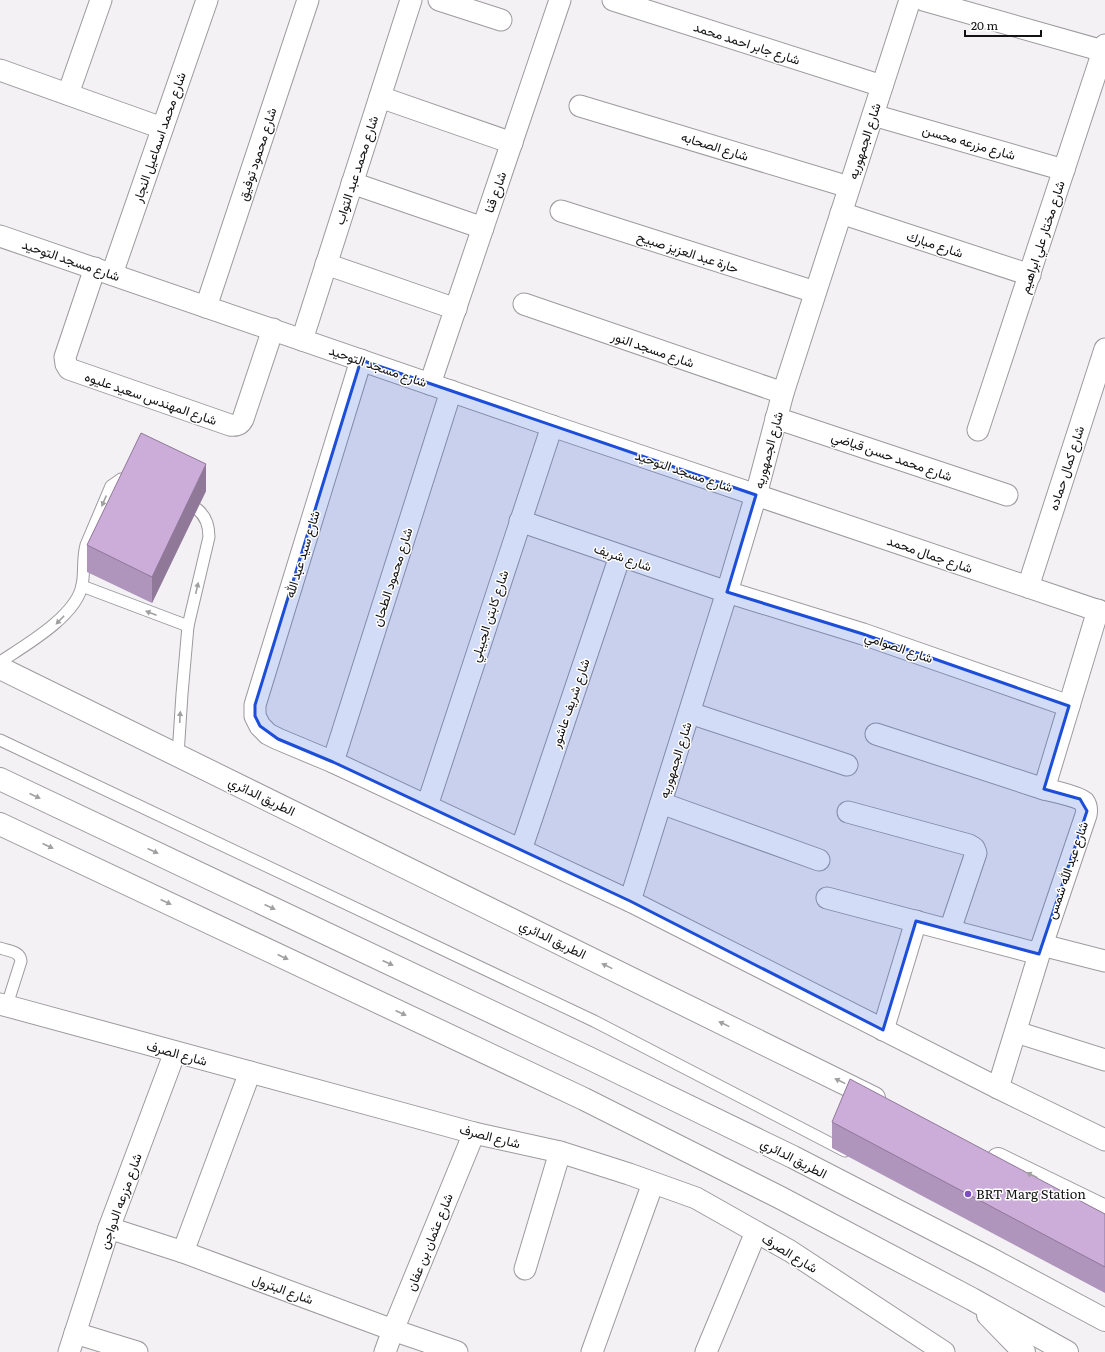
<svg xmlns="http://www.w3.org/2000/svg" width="1105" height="1352" viewBox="0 0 1105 1352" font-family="Literata,Vazirmatn,serif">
  <rect width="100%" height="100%" fill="#f3f1f4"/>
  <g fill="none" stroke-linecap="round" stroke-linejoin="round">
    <defs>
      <g id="service">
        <polyline points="82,586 188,626"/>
        <path d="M0,662C24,646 77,616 82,585C85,572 82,559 86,545L111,486L121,479H131"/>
        <polyline points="0,740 594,1021 845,1151"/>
        <path d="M178,755L182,694L188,626L209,537C209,526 206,516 197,509"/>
        <path d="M0,948C8,951 20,951 21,961L7,1005"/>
      </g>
      <g id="minor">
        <polyline points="439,0 501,20"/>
        <polyline points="613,0 882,86"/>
        <polyline points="923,0 1103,51"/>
        <polyline points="0,70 162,128"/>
        <polyline points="68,94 101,0"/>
        <polyline points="380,97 512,143"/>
        <polyline points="580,106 849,187"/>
        <polyline points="873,115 1064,170"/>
        <polyline points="352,183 483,228"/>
        <polyline points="561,211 815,292"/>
        <polyline points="841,213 1030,275"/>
        <polyline points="0,236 552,426 1105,613"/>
        <polyline points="326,264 456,309"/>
        <path d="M95,268L65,357L66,364L69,369L230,425C237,426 240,425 243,419L273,329"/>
        <polyline points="112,274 207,0"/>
        <polyline points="524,304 783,393"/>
        <polyline points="206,307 308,0"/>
        <polyline points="302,340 411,0"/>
        <polyline points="361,360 255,705 255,716 260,726 268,734 278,739 333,762 630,901 998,1088 1105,1140"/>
        <polyline points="430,384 560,0"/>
        <polyline points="776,418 1007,495"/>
        <polyline points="978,430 1105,45"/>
        <polyline points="520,521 727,592 863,634 1069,706"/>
        <polyline points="1028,587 1105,349"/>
        <polyline points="690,713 847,765"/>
        <polyline points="876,734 1044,789"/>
        <polyline points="333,762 451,391"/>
        <polyline points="661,803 819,860"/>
        <polyline points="427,806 552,426"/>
        <polyline points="848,812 969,845 974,848 976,853 950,930"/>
        <polyline points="521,850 620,556"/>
        <polyline points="827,898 1039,954"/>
        <polyline points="630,901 727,592 756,495 783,393 910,0"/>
        <polyline points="1042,945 1105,961"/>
        <polyline points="0,1004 474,1133 560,1152 629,1174 696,1198 790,1251 944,1352"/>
        <polyline points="883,1030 916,921"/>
        <polyline points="1016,1032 1105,1060"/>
        <path d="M998,1088L1042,945L1086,815C1087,810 1087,806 1084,802C1079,797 1053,791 1044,789L1098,610"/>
        <polyline points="109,1228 183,1252 393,1330 457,1352"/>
        <polyline points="183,1252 250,1072"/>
        <polyline points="525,1269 560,1152"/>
        <polyline points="75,1333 137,1352"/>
        <polyline points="69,1352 109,1228 175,1052"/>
        <polyline points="385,1352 393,1330 474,1133"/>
        <polyline points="592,1352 653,1183"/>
        <polyline points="706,1352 756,1232"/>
      </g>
      <g id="trunk">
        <polyline points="0,824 584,1099 779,1197 972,1299 1067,1352"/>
        <polyline points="988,1315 1024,1352"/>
      </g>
      <g id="motorway">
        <polyline points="0,668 874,1098"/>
        <polyline points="0,779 593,1060 793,1157 989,1258 1105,1320"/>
        <polyline points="998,1159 1105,1211"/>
      </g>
    </defs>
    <use href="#service" stroke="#9c9a9d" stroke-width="13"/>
    <use href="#minor" stroke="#9c9a9d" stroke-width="23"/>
    <use href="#trunk" stroke="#9c9a9d" stroke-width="24"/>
    <use href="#motorway" stroke="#9c9a9d" stroke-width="24"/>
    <use href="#service" stroke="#fff" stroke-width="11"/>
    <use href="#minor" stroke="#fff" stroke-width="21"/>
    <use href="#trunk" stroke="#fff" stroke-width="22"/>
    <use href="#motorway" stroke="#fff" stroke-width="22"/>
  </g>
  <g fill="#af94bb">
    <polygon points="206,491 152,603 87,572 87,545"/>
    <polygon points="832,1122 1105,1214 1105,1293 832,1148"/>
  </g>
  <polygon fill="#8f7898" points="206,464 206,491 152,603 152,577"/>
  <g fill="#ccacd9" stroke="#8f7898">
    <polygon points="141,433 206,464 152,577 87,545"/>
    <polygon points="850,1079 1105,1214 1105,1267 832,1122"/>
  </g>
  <defs><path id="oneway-solid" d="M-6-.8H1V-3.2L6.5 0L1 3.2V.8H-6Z"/></defs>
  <g fill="#a0a0a1">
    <use href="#oneway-solid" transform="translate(104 501) rotate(113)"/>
    <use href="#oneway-solid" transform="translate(197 588) rotate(-77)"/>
    <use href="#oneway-solid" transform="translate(151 613) rotate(-159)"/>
    <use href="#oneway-solid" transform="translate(60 620) rotate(134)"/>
    <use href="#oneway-solid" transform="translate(180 717) rotate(-87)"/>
    <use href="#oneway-solid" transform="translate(35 796) rotate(25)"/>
    <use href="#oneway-solid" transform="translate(48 846) rotate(25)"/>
    <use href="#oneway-solid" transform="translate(153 851) rotate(25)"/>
    <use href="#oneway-solid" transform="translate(166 902) rotate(25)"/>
    <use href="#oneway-solid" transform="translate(270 907) rotate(25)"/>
    <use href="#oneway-solid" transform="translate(283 957) rotate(25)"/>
    <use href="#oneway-solid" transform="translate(388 963) rotate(25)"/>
    <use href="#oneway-solid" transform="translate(607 966) rotate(-154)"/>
    <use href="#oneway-solid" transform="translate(401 1013) rotate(25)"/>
    <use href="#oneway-solid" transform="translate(724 1024) rotate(-154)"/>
    <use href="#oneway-solid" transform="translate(840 1081) rotate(-154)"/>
    <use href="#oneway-solid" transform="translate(1032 1175) rotate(-154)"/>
  </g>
  <path fill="#1d4ed8" fill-opacity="0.2" stroke="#1d4ed8" stroke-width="3" stroke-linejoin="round" d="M361,360L756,495L727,592L863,634L1069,706L1044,789L1080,799L1087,811L1039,954L916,921L883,1030L630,901L333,762L278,739L260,726L255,716V705Z"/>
  <circle fill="#7e4cc4" stroke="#fff" stroke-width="1.5" cx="968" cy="1194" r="4"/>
  <g text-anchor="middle" stroke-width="3" stroke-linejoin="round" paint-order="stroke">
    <g font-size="13" fill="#121213" stroke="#fff">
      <text transform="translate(747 43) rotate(18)" y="5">شارع جابر احمد محمد</text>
      <text transform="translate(159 137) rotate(-71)" y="5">شارع محمد اسماعيل النجار</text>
      <text transform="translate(864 141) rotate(-72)" y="5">شارع الجمهوريه</text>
      <text transform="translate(969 142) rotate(16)" y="5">شارع مزرعه محسن</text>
      <text transform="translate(715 146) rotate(17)" y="5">شارع الصحابه</text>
      <text transform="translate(257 154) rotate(-72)" y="5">شارع محمود توفيق</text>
      <text transform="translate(356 170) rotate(-72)" y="5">شارع محمد عبد التواب</text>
      <text transform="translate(495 192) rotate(-71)" y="5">شارع قنا</text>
      <text transform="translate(1042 237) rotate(-72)" y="5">شارع مختار علي ابراهيم</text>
      <text transform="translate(935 244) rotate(18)" y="5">شارع مبارك</text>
      <text transform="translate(688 252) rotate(18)" y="5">حارة عبد العزيز صبيح</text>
      <text transform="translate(71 260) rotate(19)" y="5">شارع مسجد التوحيد</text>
      <text transform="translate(653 349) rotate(19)" y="5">شارع مسجد النور</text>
      <text transform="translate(378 366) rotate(19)" y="5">شارع مسجد التوحيد</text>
      <text transform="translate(151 398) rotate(19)" y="5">شارع المهندس سعيد عليوه</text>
      <text transform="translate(768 450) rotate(-75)" y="5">شارع الجمهوريه</text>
      <text transform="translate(892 456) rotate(19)" y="5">شارع محمد حسن قياضي</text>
      <text transform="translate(1066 468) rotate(-72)" y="5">شارع كمال حماده</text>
      <text transform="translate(684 471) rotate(19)" y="5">شارع مسجد التوحيد</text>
      <text transform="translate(302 554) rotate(-73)" y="5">شارع سيد عبد الله</text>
      <text transform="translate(930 554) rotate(19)" y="5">شارع جمال محمد</text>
      <text transform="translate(623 557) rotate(19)" y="5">شارع شريف</text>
      <text transform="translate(392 577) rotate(-72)" y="5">شارع محمود الطحان</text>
      <text transform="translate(489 616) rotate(-72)" y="5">شارع كابتن الجيبلي</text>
      <text transform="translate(899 647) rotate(19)" y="5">شارع الصوامي</text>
      <text transform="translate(570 703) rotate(-71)" y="5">شارع شريف عاشور</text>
      <text transform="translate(675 760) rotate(-72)" y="5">شارع الجمهوريه</text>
      <text transform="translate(262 796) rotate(26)" y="5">الطريق الدائري</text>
      <text transform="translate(1067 870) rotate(-71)" y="5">شارع عبد الله شمس</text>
      <text transform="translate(553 939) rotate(26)" y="5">الطريق الدائري</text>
      <text transform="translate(177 1053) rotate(15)" y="5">شارع الصرف</text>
      <text transform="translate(490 1136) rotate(14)" y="5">شارع الصرف</text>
      <text transform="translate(794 1158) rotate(27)" y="5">الطريق الدائري</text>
      <text transform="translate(120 1201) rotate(-70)" y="5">شارع مزرعه الدواجن</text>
      <text transform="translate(429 1242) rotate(-68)" y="5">شارع عثمان بن عفان</text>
      <text transform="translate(790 1253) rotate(31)" y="5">شارع الصرف</text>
      <text transform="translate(283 1289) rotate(20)" y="5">شارع البترول</text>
    </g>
    <g font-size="13" fill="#121213" stroke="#fff" text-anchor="start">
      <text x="976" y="1199">BRT Marg Station</text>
    </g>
  </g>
  <path d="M965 30v6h76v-6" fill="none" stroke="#121213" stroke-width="2"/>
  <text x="971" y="30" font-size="12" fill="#121213" stroke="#ffffff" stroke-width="3" paint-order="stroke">20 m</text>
</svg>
